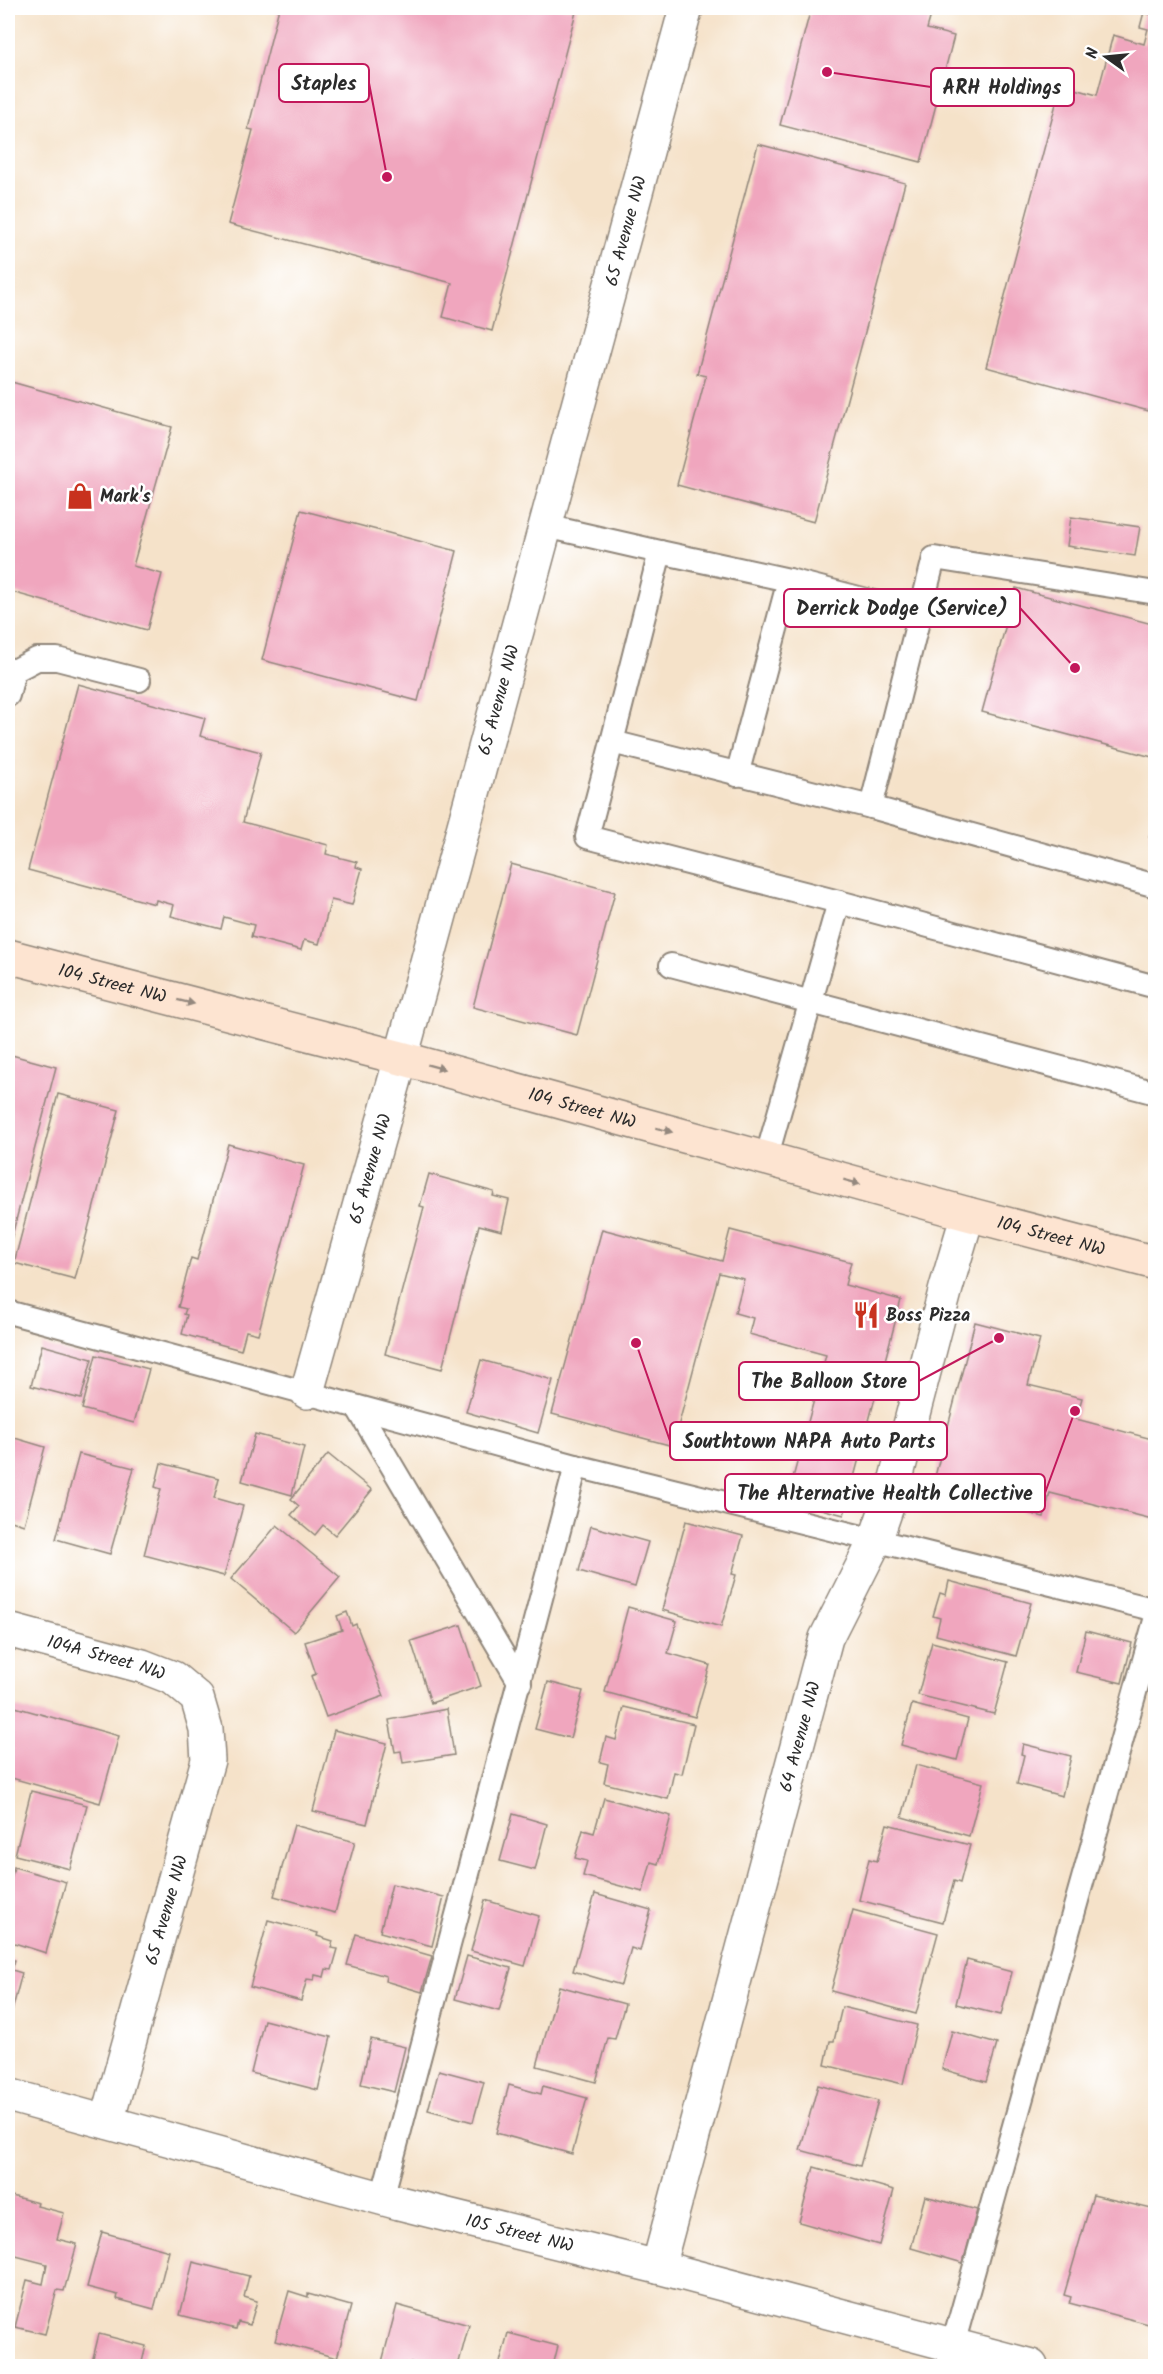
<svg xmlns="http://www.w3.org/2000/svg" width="1163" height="2374" viewBox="0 0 1163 2374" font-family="Kalam,sans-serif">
  <rect width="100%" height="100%" fill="#fff"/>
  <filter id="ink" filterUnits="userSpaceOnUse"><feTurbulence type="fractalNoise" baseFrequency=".0167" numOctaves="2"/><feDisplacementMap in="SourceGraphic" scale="12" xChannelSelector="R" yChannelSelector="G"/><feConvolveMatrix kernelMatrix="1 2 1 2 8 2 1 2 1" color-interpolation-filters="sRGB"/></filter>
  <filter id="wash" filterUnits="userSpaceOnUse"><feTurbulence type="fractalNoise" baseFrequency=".008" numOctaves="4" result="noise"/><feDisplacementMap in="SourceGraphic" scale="24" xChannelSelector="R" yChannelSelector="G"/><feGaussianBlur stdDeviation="1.35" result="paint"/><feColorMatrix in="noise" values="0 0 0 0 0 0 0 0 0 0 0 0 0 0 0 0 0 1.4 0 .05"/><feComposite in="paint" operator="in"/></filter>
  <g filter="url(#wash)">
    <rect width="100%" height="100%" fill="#f5e2c9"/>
    <g id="blocks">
      <g fill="#f0a6be">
        <polygon points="279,8 577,8 492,331 443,317 452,283 228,224 253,130 248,129"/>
        <polygon points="811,8 933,8 927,29 954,36 921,162 780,125"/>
        <polygon points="1154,8 1156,8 1156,413 986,367 1061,85 1097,95 1113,35 1144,44 1148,29 1140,27 1144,12 1152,15"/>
        <polygon points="758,144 905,183 814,522 677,485 706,376 697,374"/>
        <polygon points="8,381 172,427 133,566 162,574 147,630 8,591"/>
        <polygon points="301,510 457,551 418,701 262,660"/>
        <polygon points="1071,517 1140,527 1135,556 1067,546"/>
        <polygon points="1016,588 1156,625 1156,758 982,712"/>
        <polygon points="78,684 205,718 200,736 261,752 243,822 328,845 326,854 357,862 356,867 362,869 352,905 331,900 319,944 304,940 301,950 251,937 254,925 224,917 221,929 171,916 174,905 156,900 155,904 28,870"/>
        <polygon points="1156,814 1156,839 1149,837"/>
        <polygon points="511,864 615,892 577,1035 473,1007"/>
        <polygon points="8,1054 56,1067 8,1251"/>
        <polygon points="58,1094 119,1110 75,1279 14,1263"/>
        <polygon points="228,1144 304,1165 258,1334 246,1331 241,1350 182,1334 187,1315 184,1314 186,1309 178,1307 191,1258 197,1260"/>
        <polygon points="429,1174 494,1192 493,1196 509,1200 502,1231 479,1225 442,1369 385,1354 424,1207 420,1206"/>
        <polygon points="602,1229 722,1261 730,1230 851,1262 845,1285 901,1300 844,1515 787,1500 826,1355 749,1334 753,1318 735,1313 744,1279 719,1273 673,1446 552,1414"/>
        <polygon points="975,1322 1040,1339 1028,1385 1082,1398 1076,1419 1156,1440 1156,1520 1050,1493 1044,1517 932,1488"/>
        <polygon points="42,1345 92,1359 81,1399 31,1386"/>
        <polygon points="96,1355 149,1369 134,1423 82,1409"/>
        <polygon points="481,1360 553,1380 538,1433 466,1412"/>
        <polygon points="255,1434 304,1447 292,1495 242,1481"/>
        <polygon points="8,1436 45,1447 24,1525 8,1520"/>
        <polygon points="79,1454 134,1468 110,1554 56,1539"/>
        <polygon points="328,1454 372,1490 335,1535 323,1525 315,1535 291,1515 299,1506 291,1499"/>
        <polygon points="161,1463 219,1478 214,1498 243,1506 224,1576 144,1555 161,1489 155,1487"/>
        <polygon points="686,1521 743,1536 732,1574 736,1575 721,1627 662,1610"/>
        <polygon points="277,1525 340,1577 294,1632 231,1579"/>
        <polygon points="591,1526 648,1542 635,1587 579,1571"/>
        <polygon points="949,1581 1031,1603 1016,1656 936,1635 940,1618 933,1616 940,1593 946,1595"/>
        <polygon points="628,1607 677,1621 668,1653 710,1665 695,1717 605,1692"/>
        <polygon points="347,1612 352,1626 356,1624 384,1696 326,1717 311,1676 316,1674 305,1642 342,1630 337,1616"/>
        <polygon points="461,1625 481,1686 431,1703 411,1641"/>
        <polygon points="1086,1631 1132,1643 1122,1683 1076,1672"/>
        <polygon points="932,1642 1008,1662 994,1714 918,1695"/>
        <polygon points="548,1682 583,1691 570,1738 535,1729"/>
        <polygon points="912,1704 968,1719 957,1760 901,1745"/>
        <polygon points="15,1707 119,1736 100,1803 8,1777 8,1731"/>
        <polygon points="624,1707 694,1724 682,1774 674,1772 668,1799 604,1783 608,1764 600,1762 606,1737 616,1740"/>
        <polygon points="447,1709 454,1755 403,1763 401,1751 395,1752 389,1720"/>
        <polygon points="334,1730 387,1743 367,1824 313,1811"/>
        <polygon points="1023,1744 1071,1756 1062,1796 1017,1784 1024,1755 1021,1754"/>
        <polygon points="916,1765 983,1783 969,1836 902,1817"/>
        <polygon points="31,1791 87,1805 70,1869 15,1855"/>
        <polygon points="604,1798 671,1816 658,1864 651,1862 643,1892 583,1876 587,1861 575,1858 583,1830 594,1833"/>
        <polygon points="513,1814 547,1824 535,1870 500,1861"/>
        <polygon points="887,1824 970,1845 960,1883 954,1881 943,1922 859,1900 869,1859 877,1861"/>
        <polygon points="294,1825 355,1842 335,1913 274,1896"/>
        <polygon points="14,1867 66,1882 46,1953 8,1941 8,1891"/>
        <polygon points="392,1884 444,1897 432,1946 380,1932"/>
        <polygon points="595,1894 651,1910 640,1951 631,1948 621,1985 573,1971"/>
        <polygon points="485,1900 539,1916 525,1966 471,1951"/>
        <polygon points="853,1910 938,1933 916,2014 831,1991"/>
        <polygon points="268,1920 318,1933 317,1936 333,1941 331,1948 338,1949 332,1970 326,1969 324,1977 315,1975 314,1980 307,1979 301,2001 250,1987"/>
        <polygon points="356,1934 432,1956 422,1992 385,1981 386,1976 347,1965"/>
        <polygon points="467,1956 511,1968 499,2011 455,1999"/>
        <polygon points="8,1959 15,1960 12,1970 22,1973 10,2019 8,2018"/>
        <polygon points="967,1960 1012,1972 1001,2015 956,2004"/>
        <polygon points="559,1986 625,2004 615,2039 608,2038 596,2082 537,2066"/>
        <polygon points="842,2007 917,2025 903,2084 825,2065 830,2041 834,2041"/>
        <polygon points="264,2020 331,2037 318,2090 251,2073"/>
        <polygon points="952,2031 997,2044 986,2082 942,2069"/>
        <polygon points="371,2039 405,2047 394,2092 361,2084"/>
        <polygon points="439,2070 484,2082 473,2122 428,2110"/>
        <polygon points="509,2085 541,2094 543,2086 587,2098 572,2154 496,2133"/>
        <polygon points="818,2085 878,2101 860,2166 800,2150"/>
        <polygon points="814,2167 894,2190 879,2245 799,2222"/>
        <polygon points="8,2195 38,2203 37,2206 64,2213 57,2239 77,2244 64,2291 57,2290 45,2334 15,2327 27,2280 43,2284 47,2264 8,2254"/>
        <polygon points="1093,2195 1156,2210 1156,2326 1069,2303 1071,2297 1064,2295"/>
        <polygon points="925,2196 977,2210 963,2263 911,2248"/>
        <polygon points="102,2232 169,2251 154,2309 117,2299 118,2295 87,2287"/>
        <polygon points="193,2262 249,2276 244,2297 257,2301 250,2325 238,2322 236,2329 180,2315"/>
        <polygon points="289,2291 308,2297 308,2294 351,2306 337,2358 275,2341"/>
        <polygon points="397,2305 469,2325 458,2366 425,2366 410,2363 409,2366 399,2366 382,2362"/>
        <polygon points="508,2333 558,2346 553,2366 499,2366"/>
        <polygon points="99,2334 146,2346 141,2366 91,2366"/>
      </g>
    </g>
  </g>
  <g filter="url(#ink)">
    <use href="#blocks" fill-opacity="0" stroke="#90867a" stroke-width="1.5"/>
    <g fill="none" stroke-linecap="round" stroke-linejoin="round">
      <defs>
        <g id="service">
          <polyline points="546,526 660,552"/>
          <polyline points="921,614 789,580 660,552 612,742 871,807 1156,886"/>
          <polyline points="8,669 14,671 8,695"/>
          <polyline points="14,671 37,659 57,659 139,680"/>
          <polyline points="612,742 587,837 839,902 1156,987"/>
          <polyline points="737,775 789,580"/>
          <polyline points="871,807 934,558 1156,593"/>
          <polyline points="671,965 1156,1093"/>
          <polyline points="766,1159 839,902"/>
          <polyline points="8,1312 576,1466 1156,1610"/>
          <polyline points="357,1407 520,1683"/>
          <polyline points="382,2198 576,1466"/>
          <polyline points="947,2366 1156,1617"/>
        </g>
        <g id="minor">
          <path id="s1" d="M307,1392L401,1058L686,8"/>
          <path id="s2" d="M8,1630L142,1666L173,1678L197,1698L206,1729L208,1760L107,2122"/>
          <path id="s3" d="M8,2095L399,2203L658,2267L1031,2366"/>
          <path id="s4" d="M658,2267L826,1638L875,1541L894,1486L946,1288L968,1214"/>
        </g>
        <g id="secondary">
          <path id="s5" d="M8,956L401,1058L968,1214L1156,1263"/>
        </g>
      </defs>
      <use href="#service" stroke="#90867a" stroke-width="26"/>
      <use href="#minor" stroke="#90867a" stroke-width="36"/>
      <use href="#secondary" stroke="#90867a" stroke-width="36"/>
      <use href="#service" stroke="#fff" stroke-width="22"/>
      <use href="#minor" stroke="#fff" stroke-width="33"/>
      <use href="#secondary" stroke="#fde4d1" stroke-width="33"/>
    </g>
    <defs><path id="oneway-solid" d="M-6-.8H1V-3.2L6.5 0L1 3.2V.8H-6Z" transform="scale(1.5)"/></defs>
    <g fill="#94887e">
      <use href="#oneway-solid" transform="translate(186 1002) rotate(14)"/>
      <use href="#oneway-solid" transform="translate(436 1067) rotate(15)"/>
      <use href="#oneway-solid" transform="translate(664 1130) rotate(15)"/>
      <use href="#oneway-solid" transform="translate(852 1182) rotate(15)"/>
    </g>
  </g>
  <defs>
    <symbol id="shop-bare" viewBox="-9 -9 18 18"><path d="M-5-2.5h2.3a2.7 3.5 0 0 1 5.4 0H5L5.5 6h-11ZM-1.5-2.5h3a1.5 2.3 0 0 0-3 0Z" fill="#c8321e" stroke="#fff" stroke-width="2.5" paint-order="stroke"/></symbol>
    <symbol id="restaurant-bare" viewBox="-9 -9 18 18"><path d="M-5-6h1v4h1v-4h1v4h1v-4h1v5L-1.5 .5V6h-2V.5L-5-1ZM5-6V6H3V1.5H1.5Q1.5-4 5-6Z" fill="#c8321e" stroke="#fff" stroke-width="2.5" paint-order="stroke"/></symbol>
  </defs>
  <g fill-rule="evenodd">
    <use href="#shop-bare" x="61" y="477" width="38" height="38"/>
    <use href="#restaurant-bare" x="847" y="1296" width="38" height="38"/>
  </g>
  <g text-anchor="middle" stroke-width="5" stroke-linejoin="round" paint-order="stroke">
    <g font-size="18" fill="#2b2b2b" stroke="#fff">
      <text dy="6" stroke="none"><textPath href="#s1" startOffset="1204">65 Avenue NW</textPath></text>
      <text dy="6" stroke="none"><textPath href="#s1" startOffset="718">65 Avenue NW</textPath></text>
      <text dy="6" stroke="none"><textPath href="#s5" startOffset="108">104 Street NW</textPath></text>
      <text dy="6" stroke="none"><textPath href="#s5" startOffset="594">104 Street NW</textPath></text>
      <text dy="6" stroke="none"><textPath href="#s1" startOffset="232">65 Avenue NW</textPath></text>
      <text dy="6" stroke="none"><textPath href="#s5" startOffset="1080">104 Street NW</textPath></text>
      <text dy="6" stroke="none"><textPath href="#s2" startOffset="102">104A Street NW</textPath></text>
      <text dy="6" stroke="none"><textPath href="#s4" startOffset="549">64 Avenue NW</textPath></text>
      <text transform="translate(166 1910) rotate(-74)" y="6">65 Avenue NW</text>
      <text dy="6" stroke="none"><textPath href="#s3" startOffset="530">105 Street NW</textPath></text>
    </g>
    <g font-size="18" font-weight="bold" fill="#2b2b2b" stroke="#fff" text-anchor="start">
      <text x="100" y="502">Mark's</text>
      <text x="886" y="1321">Boss Pizza</text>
    </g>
  </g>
  <path fill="none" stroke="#c2185b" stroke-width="2" d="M387 177L369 83M827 72L931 87M1075 668L1020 608M999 1338L919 1381M636 1343L670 1441M1075 1411L1045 1493"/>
  <g fill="#c2185b" stroke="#fff" stroke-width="2">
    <circle cx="387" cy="177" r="6"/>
    <circle cx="827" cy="72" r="6"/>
    <circle cx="1075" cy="668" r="6"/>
    <circle cx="999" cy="1338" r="6"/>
    <circle cx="636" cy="1343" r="6"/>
    <circle cx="1075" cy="1411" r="6"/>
  </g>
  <g fill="#fff" stroke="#c2185b" stroke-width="2">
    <rect x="279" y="64" width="90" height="38" rx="6"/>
    <rect x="931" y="68" width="143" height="38" rx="6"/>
    <rect x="784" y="589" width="236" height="38" rx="6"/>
    <rect x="739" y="1362" width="180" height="38" rx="6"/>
    <rect x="670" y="1422" width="277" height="38" rx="6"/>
    <rect x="725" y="1474" width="320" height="38" rx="6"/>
  </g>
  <g font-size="20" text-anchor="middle" font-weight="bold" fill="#2b2b2b">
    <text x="324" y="90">Staples</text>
    <text x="1002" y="94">ARH Holdings</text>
    <text x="902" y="615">Derrick Dodge (Service)</text>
    <text x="829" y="1388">The Balloon Store</text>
    <text x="809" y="1448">Southtown NAPA Auto Parts</text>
    <text x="885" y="1500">The Alternative Health Collective</text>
  </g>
  <rect width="1163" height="2374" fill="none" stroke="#fff" stroke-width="30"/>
  <g transform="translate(1106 57) rotate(285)" stroke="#ffffff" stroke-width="4.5" paint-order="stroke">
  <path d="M0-4.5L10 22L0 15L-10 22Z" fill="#2b2b2b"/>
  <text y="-9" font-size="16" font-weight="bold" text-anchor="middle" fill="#2b2b2b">N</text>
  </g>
</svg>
